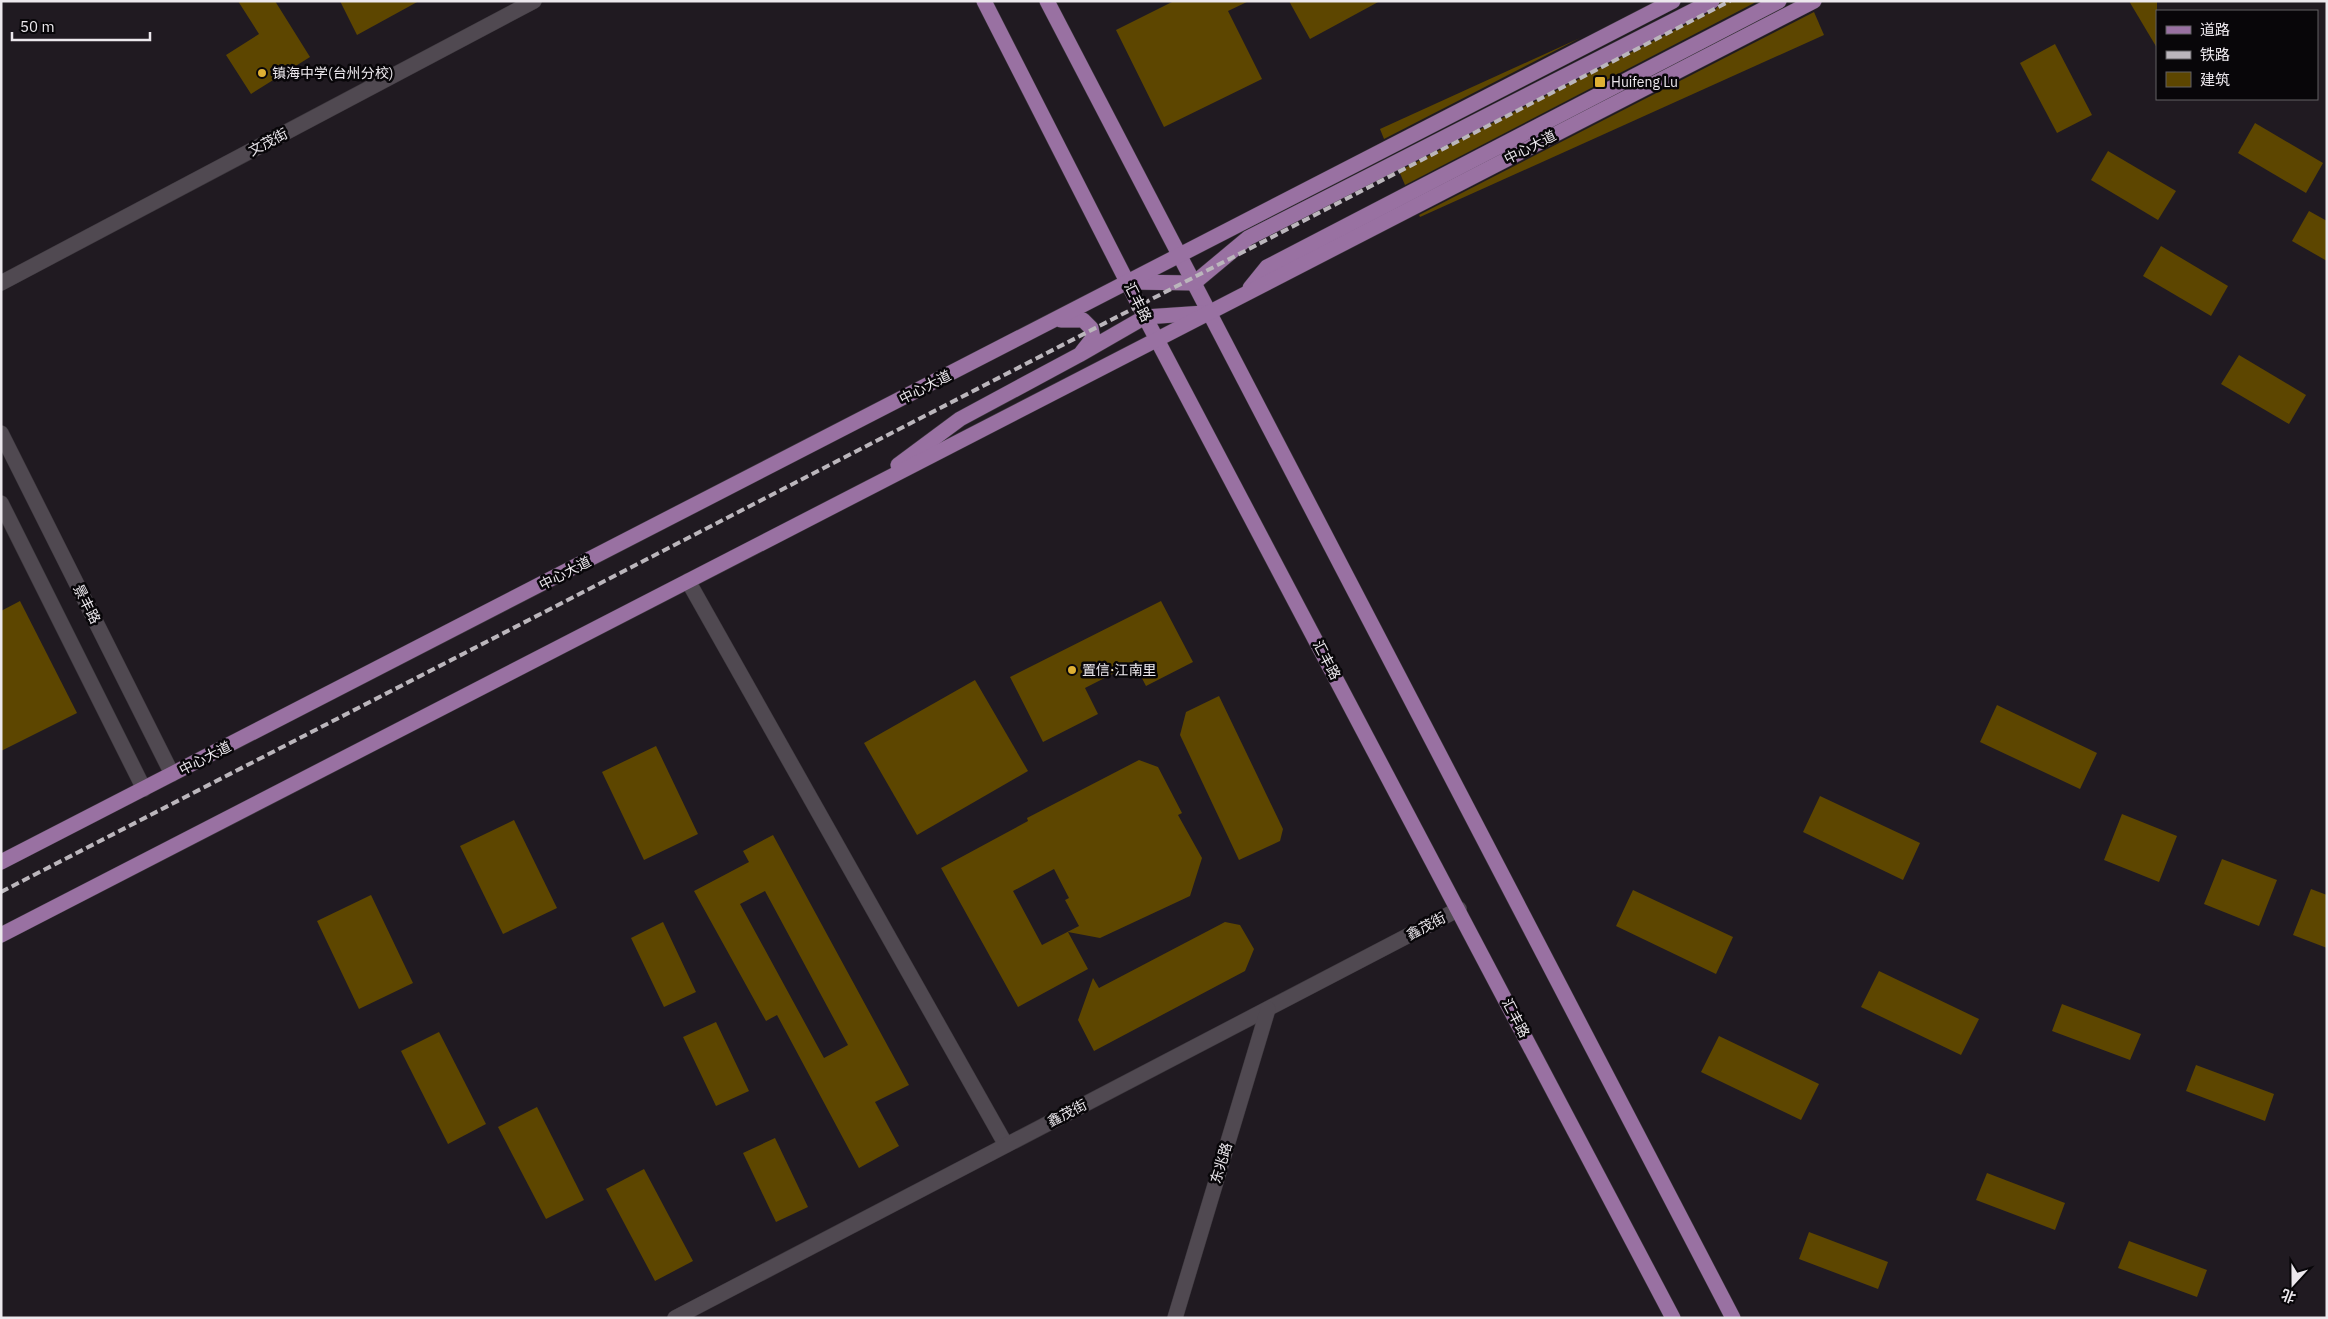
<svg xmlns="http://www.w3.org/2000/svg" width="2328" height="1319" viewBox="0 0 2328 1319" font-family="'IBM Plex Sans','Noto Sans SC',sans-serif">
  <rect width="100%" height="100%" fill="#201a21"/>
  <g fill="#5d4600" fill-rule="evenodd">
    <polygon points="238,1 275,1 310,57 251,94 226,55 259,34"/>
    <polygon points="340,1 419,1 357,35"/>
    <polygon points="1174,1 1249,1 1228,11 1262,79 1164,127 1116,30"/>
    <polygon points="1289,1 1380,1 1310,39"/>
    <polygon points="1721,1 1758,1 1405,185 1399,171 1716,9"/>
    <polygon points="2129,1 2157,1 2157,48"/>
    <polygon points="1814,12 1824,35 1420,217 1419,215"/>
    <polygon points="1580,38 1384,139 1380,129"/>
    <polygon points="2055,44 2092,115 2057,133 2020,63"/>
    <polygon points="2255,123 2323,163 2306,193 2238,153"/>
    <polygon points="2108,151 2176,191 2158,220 2091,180"/>
    <polygon points="2309,211 2327,221 2327,261 2292,241"/>
    <polygon points="2161,246 2228,286 2211,316 2143,276"/>
    <polygon points="2239,355 2306,395 2289,424 2221,384"/>
    <polygon points="20,601 77,713 1,751 1,611"/>
    <polygon points="1161,601 1193,662 1146,686 1134,663 1085,688 1098,714 1043,742 1010,677"/>
    <polygon points="975,680 1028,771 917,835 864,743"/>
    <polygon points="1219,696 1283,829 1280,841 1239,860 1180,735 1186,712"/>
    <polygon points="1997,705 2097,753 2080,789 1980,742"/>
    <polygon points="656,746 698,834 644,860 602,772"/>
    <path d="M1139,760L1158,767L1182,813L1178,815L1202,858L1190,896L1100,938L1068,932L1088,969L1018,1007L941,868L1028,821L1027,818ZM1054,869L1069,898L1065,900L1079,926L1042,945L1013,891Z"/>
    <polygon points="1820,796 1920,843 1903,880 1803,832"/>
    <polygon points="2122,814 2177,836 2159,882 2104,860"/>
    <polygon points="514,820 557,908 503,934 460,846"/>
    <path d="M773,835L909,1085L875,1102L899,1146L859,1168L777,1015L766,1021L694,891L749,862L743,851ZM765,891L848,1045L824,1058L740,904Z"/>
    <polygon points="2222,859 2277,880 2259,926 2204,904"/>
    <polygon points="2311,889 2327,895 2327,948 2293,935"/>
    <polygon points="1633,890 1733,937 1716,974 1616,926"/>
    <polygon points="371,895 413,983 359,1009 317,921"/>
    <polygon points="663,922 696,992 664,1007 631,938"/>
    <polygon points="1225,922 1240,925 1254,949 1245,971 1094,1051 1078,1020 1093,978 1099,988"/>
    <polygon points="1879,971 1979,1019 1961,1055 1861,1007"/>
    <polygon points="2062,1004 2141,1034 2130,1060 2052,1031"/>
    <polygon points="716,1022 749,1091 716,1106 683,1037"/>
    <polygon points="439,1032 486,1124 448,1144 401,1051"/>
    <polygon points="1719,1036 1819,1084 1801,1120 1701,1072"/>
    <polygon points="2196,1065 2274,1094 2265,1121 2186,1091"/>
    <polygon points="537,1107 584,1200 546,1219 498,1127"/>
    <polygon points="775,1138 808,1207 776,1222 743,1153"/>
    <polygon points="644,1169 693,1261 655,1281 606,1189"/>
    <polygon points="1987,1173 2065,1203 2055,1230 1976,1200"/>
    <polygon points="1809,1232 1888,1262 1878,1289 1799,1259"/>
    <polygon points="2129,1241 2207,1270 2197,1297 2118,1268"/>
  </g>
  <g fill="none" stroke-linecap="round" stroke-linejoin="round">
    <defs>
      <g id="minor">
        <polyline points="1,283 534,1"/>
        <polyline points="1,433 172,774"/>
        <polyline points="1,503 144,789"/>
        <polyline points="688,581 1006,1145"/>
        <polyline points="675,1318 1459,909"/>
        <polyline points="1175,1318 1268,1009"/>
      </g>
      <g id="major">
        <polyline points="984,1 1145,317 1673,1318"/>
        <polyline points="1047,1 1733,1318"/>
        <polyline points="1130,282 1194,283 1248,238 1712,1"/>
        <polyline points="1250,288 1267,267 1779,1"/>
        <polyline points="1061,320 1083,320 1091,328 1093,338 1082,352"/>
        <polyline points="898,465 960,419 1079,355 1145,317 1204,313"/>
        <polyline points="1,862 1673,1"/>
        <polyline points="1,935 1814,1"/>
      </g>
    </defs>
    <use href="#minor" stroke="#3c373d" stroke-width="16"/>
    <use href="#major" stroke="#3c373d" stroke-width="16"/>
    <use href="#minor" stroke="#504951" stroke-width="15"/>
    <use href="#major" stroke="#9971a2" stroke-width="15"/>
    <polyline stroke="#bbb6bc" stroke-width="4" stroke-dasharray="8 4" stroke-linecap="butt" points="1,892 1730,1"/>
  </g>
  <g fill="#dfb034" stroke="#080609" stroke-width="2">
    <circle cx="262" cy="73" r="5"/>
    <rect x="1594" y="76" width="12" height="12" rx="2.5"/>
    <circle cx="1072" cy="670" r="5"/>
  </g>
  <g text-anchor="middle" stroke-width="5" stroke-linejoin="round" paint-order="stroke">
    <g font-size="14" fill="#ece8ed" stroke="#080609" text-anchor="start">
      <text x="272" y="78">镇海中学(台州分校)</text>
      <text x="1611" y="87">Huifeng Lu</text>
      <text x="1082" y="675">置信·江南里</text>
    </g>
    <g font-size="14" fill="#ece8ed" stroke="#080609">
      <text transform="translate(268 142) rotate(-28)" y="5">文茂街</text>
      <text transform="translate(1530 147) rotate(-27)" y="5">中心大道</text>
      <text transform="translate(1138 302) rotate(63)" y="5">汇丰路</text>
      <text transform="translate(925 387) rotate(-27)" y="5">中心大道</text>
      <text transform="translate(565 573) rotate(-27)" y="5">中心大道</text>
      <text transform="translate(87 604) rotate(63)" y="5">景丰路</text>
      <text transform="translate(1327 660) rotate(62)" y="5">汇丰路</text>
      <text transform="translate(205 758) rotate(-27)" y="5">中心大道</text>
      <text transform="translate(1426 926) rotate(-28)" y="5">鑫茂街</text>
      <text transform="translate(1516 1018) rotate(62)" y="5">汇丰路</text>
      <text transform="translate(1067 1113) rotate(-27)" y="5">鑫茂街</text>
      <text transform="translate(1221 1163) rotate(-73)" y="5">东兆路</text>
    </g>
  </g>
  <rect width="2328" height="1319" fill="none" stroke="#ece8ed" stroke-width="5"/>
  <rect x="2156" y="10" width="162" height="90" fill="#080609" stroke="#636064"/>
  <rect x="2166" y="26" width="25" height="8" fill="#9971a2" stroke="#636064"/>
  <text x="2200" y="35" font-size="15" fill="#ece8ed">道路</text>
  <rect x="2166" y="51" width="25" height="8" fill="#bbb6bc" stroke="#636064"/>
  <text x="2200" y="60" font-size="15" fill="#ece8ed">铁路</text>
  <rect x="2166" y="72" width="25" height="15" fill="#5d4600" stroke="#636064"/>
  <text x="2200" y="85" font-size="15" fill="#ece8ed">建筑</text>
  <g transform="translate(2293 1284) rotate(201)" stroke="#080609" stroke-width="4" paint-order="stroke">
  <path d="M0-4L9 19L0 12L-9 19Z" fill="#ece8ed"/>
  <text y="-8" font-size="14" font-weight="bold" text-anchor="middle" fill="#ece8ed">北</text>
  </g>
  <path d="M12 32v8h138v-8" fill="none" stroke="#ece8ed" stroke-width="2.5"/>
  <text x="20" y="32" font-size="15" fill="#ece8ed" stroke="#080609" stroke-width="4" paint-order="stroke">50 m</text>
</svg>
